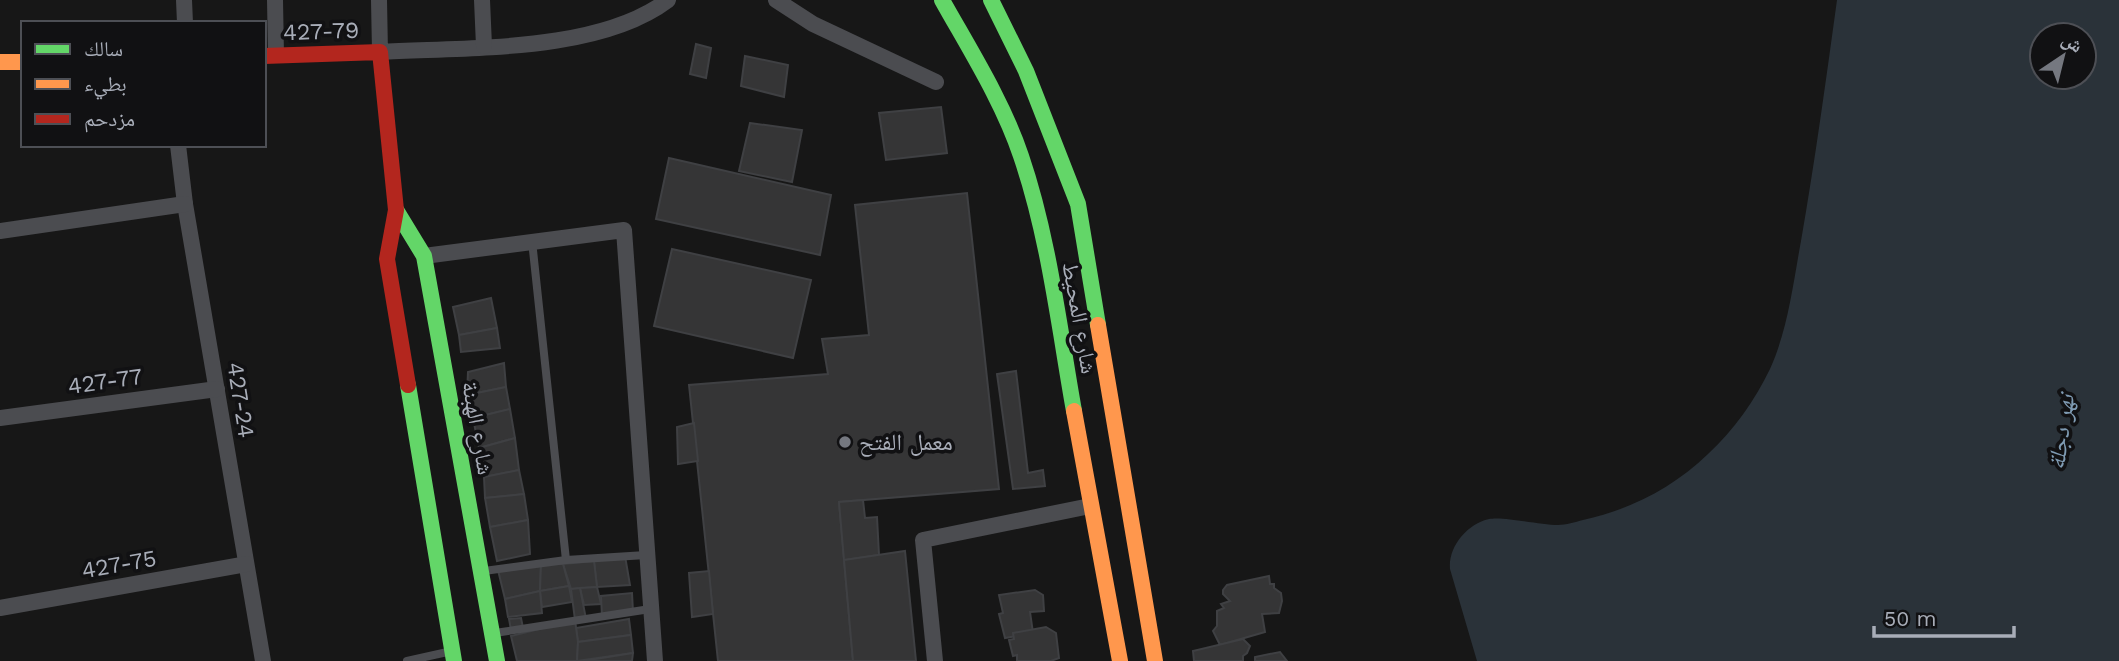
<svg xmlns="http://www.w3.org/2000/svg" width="2119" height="661" viewBox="0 0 2119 661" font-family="'Work Sans','Noto Naskh Arabic',sans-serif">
  <rect width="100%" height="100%" fill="#171717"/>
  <path fill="#2a3239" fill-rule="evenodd" d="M1837,0H2119V661H1477L1450,569C1448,547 1467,524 1489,519C1503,516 1540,525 1558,525C1566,525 1575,522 1583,520C1630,510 1674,487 1708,454C1734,430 1755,400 1770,369C1788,329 1793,284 1801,241C1815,161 1826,80 1837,0ZM2042,35H2084V77H2042Z"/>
  <g fill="#353536" stroke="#3f4043" stroke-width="2">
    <polygon points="696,44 711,48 706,78 690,74"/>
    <polygon points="745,56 788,65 784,97 741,86"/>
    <polygon points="941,107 947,153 886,160 879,113"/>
    <polygon points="750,123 802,130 792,182 739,171"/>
    <polygon points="669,158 831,195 820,255 656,219"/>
    <polygon points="967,193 999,489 839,502 853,661 718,661 689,385 828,374 822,339 869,335 855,205"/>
    <polygon points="672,249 811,280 793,358 654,326"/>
    <polygon points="491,298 497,328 459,335 453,307"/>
    <polygon points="497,328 500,348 461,352 459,335"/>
    <polygon points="504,363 506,387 467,395 468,372"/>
    <polygon points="1016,371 1028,473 1043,470 1045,486 1013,489 997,374"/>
    <polygon points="506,387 510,409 473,418 467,395"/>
    <polygon points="510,409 515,438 479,448 473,418"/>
    <polygon points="694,423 698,461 678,464 677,427"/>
    <polygon points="515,438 519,470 484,477 479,448"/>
    <polygon points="519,470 524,494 485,498 484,477"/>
    <polygon points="524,494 528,520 490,527 485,498"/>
    <polygon points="863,500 865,518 877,517 879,555 844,560 839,502"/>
    <polygon points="528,520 530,554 497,561 490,527"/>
    <polygon points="905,551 916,661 853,661 844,560"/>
    <polygon points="625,556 630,585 597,587 594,561"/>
    <polygon points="594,561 597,587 571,589 563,564"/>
    <polygon points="541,564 540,591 505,599 498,570"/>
    <polygon points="541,564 563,564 569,586 540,591"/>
    <polygon points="709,571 713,614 692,617 689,573"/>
    <polygon points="1269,576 1270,584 1274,584 1274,588 1281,593 1282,601 1279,613 1262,614 1265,632 1220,645 1213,631 1217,626 1217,611 1224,608 1221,604 1230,601 1223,594 1223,590 1227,585"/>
    <polygon points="569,586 572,602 542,607 540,591"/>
    <polygon points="597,587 601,604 584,605 580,588"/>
    <polygon points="580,588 586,619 575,620 571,589"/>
    <polygon points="1035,590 1043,595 1044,611 1030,612 1033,633 1005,638 999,614 1003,613 999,595"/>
    <polygon points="540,591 542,613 508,617 505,599"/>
    <polygon points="632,593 633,612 602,616 601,596"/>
    <polygon points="521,618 523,628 511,630 509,619"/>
    <polygon points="629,619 631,635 578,642 576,628"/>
    <polygon points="575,620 578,642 577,661 517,661 511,636"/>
    <polygon points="1046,627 1056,633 1059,658 1051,661 1017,661 1017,655 1013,656 1009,640 1014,639 1013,633"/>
    <polygon points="631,635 633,653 577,661 578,642"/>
    <polygon points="1243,639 1250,646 1247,653 1243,656 1243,661 1194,661 1193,651"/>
    <polygon points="1280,652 1287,661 1255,661 1255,657"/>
    <polygon points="633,653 632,661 583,661"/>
  </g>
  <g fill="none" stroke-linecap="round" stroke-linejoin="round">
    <g stroke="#4b4c50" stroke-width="8">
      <polyline points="532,241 566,560"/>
      <polyline points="484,571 566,560 646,555"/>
      <polyline points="495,633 650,609"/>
      <polyline points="407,661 452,651"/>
    </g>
    <g stroke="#4b4c50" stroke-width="16">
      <polyline points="184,0 185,23"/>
      <polyline points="275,0 276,55"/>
      <path d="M379,0L380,52C466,47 598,53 668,0"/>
      <polyline points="482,0 484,46"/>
      <polyline points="776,0 813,24 936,82"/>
      <polyline points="178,145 185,204 263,661"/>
      <polyline points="0,231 185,204"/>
      <polyline points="424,256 624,230 655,661"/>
      <polyline points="0,418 217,389"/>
      <polyline points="0,608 246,564"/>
      <polyline points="935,661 923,540 1090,506"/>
    </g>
    <g stroke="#63d668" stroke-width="16">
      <path d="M942,0C970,50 1003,102 1021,156C1049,238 1059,327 1074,411"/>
      <polyline points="991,0 1026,71 1078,204 1098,325"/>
      <polyline points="396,210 424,256 497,661"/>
      <polyline points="408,385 454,661"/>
    </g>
    <g stroke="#ff974d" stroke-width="16">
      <polyline points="0,62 23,62"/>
      <polyline points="1098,325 1155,661"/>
      <polyline points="1074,411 1120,661"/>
    </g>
    <polyline stroke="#b3261e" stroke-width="16" points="264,56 380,52 396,210 387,259 408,385"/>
  </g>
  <circle fill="#757880" stroke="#111113" stroke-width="2.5" cx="845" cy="442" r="7"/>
  <g text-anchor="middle" stroke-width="7" stroke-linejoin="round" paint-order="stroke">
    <g font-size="23" fill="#a8adb8" stroke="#111113">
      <text transform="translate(321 31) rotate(-2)" y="8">427-79</text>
      <text transform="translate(1080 318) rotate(80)" y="8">شارع المحيط</text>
      <text transform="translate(105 381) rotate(-8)" y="8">427-77</text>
      <text transform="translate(241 400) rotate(81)" y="8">427-24</text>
      <text transform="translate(478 428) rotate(80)" y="8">شارع الهبنة</text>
      <text transform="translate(119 564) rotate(-10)" y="8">427-75</text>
    </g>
    <g font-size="23" fill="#a8adb8" stroke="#111113" text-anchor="start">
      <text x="859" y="450">معمل الفتح</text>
    </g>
    <g font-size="24" font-style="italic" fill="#7f9bb3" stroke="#111113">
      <text transform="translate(2061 432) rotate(-82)" y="8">نهر دجلة</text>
    </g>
  </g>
  <rect x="21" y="21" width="245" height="126" fill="#111113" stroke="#4d4f55" stroke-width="2"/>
  <rect x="35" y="44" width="35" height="10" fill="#63d668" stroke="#4d4f55" stroke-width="2"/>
  <text x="84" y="56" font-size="21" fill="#a8adb8">سالك</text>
  <rect x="35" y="79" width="35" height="10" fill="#ff974d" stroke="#4d4f55" stroke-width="2"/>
  <text x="84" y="91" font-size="21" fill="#a8adb8">بطيء</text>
  <rect x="35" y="114" width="35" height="10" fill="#b3261e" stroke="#4d4f55" stroke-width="2"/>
  <text x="84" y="126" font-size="21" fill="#a8adb8">مزدحم</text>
  <g transform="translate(2063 56) rotate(35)"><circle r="33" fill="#111113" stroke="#4d4f55" stroke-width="2"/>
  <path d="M0-5L12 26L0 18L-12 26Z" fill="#757880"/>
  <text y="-10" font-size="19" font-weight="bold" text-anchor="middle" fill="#a8adb8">ش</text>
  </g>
  <path d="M1874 626v10h140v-10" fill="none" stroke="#a8adb8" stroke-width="3.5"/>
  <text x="1884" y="626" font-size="21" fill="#a8adb8" stroke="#111113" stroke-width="5" paint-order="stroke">50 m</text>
</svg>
